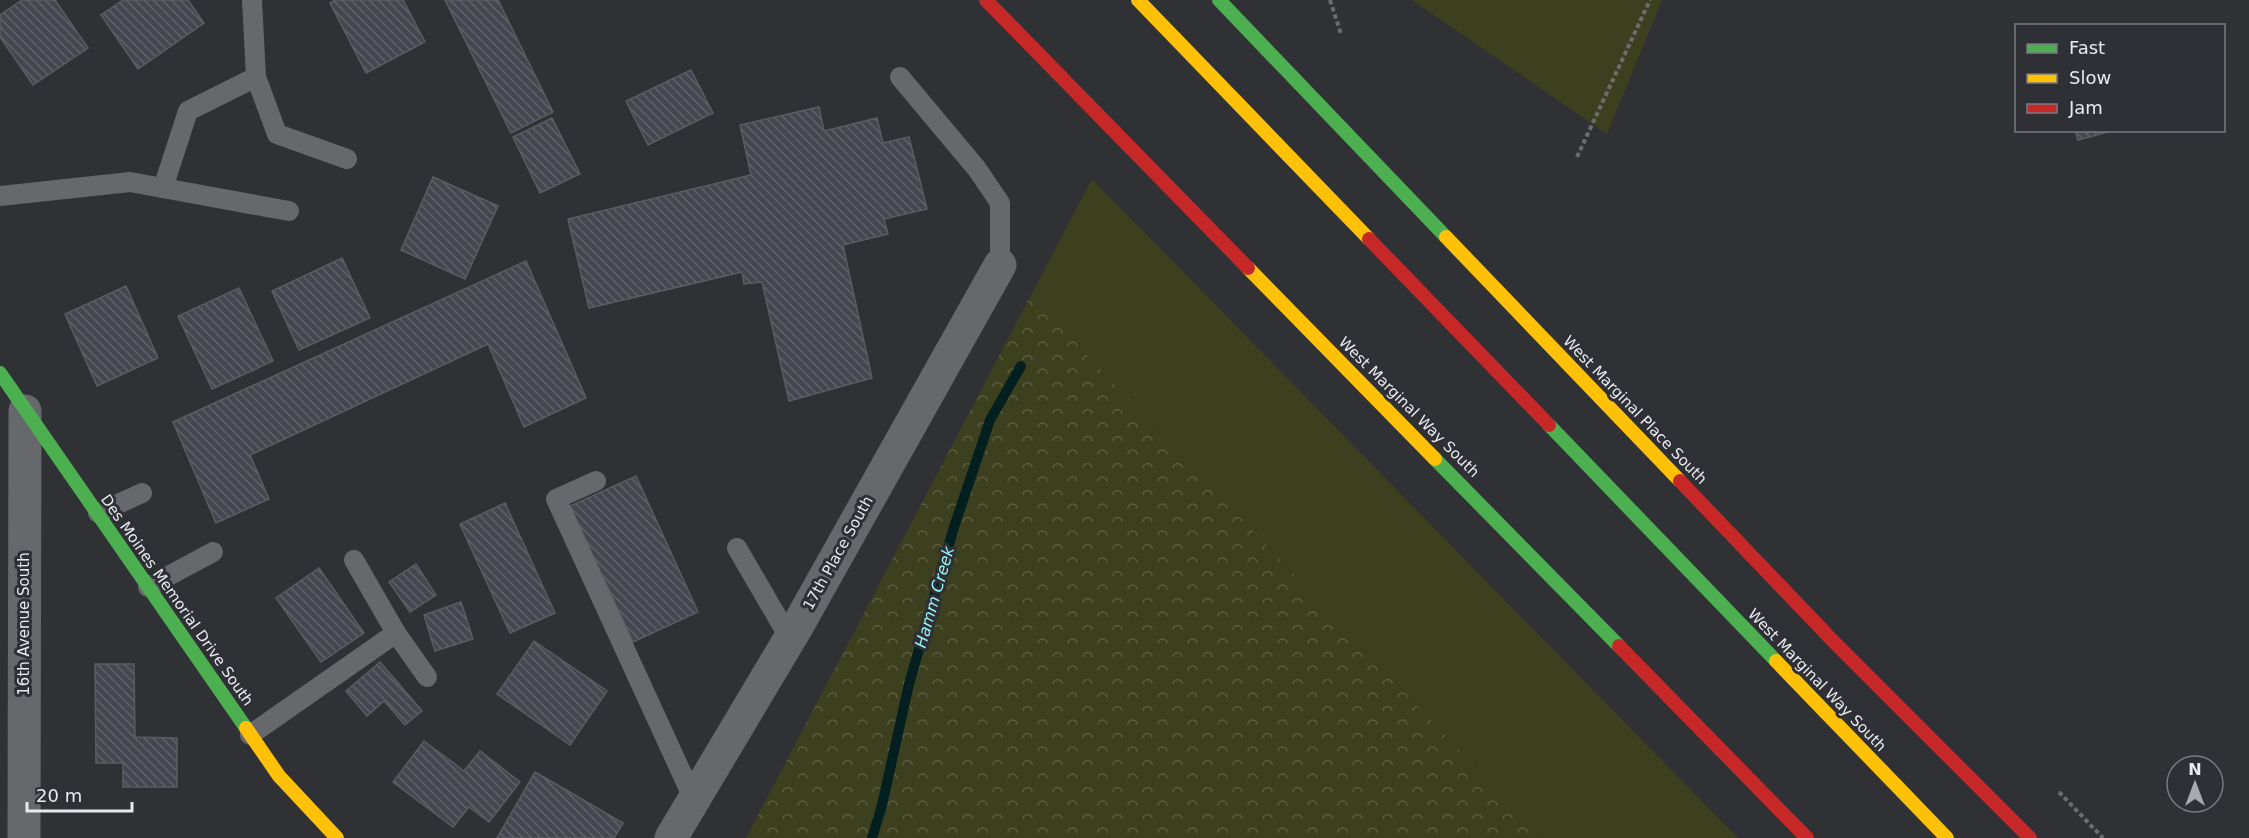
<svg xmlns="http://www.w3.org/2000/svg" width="2249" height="838" viewBox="0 0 2249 838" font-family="'DejaVu Sans',sans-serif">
  <defs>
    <pattern id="forest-crowns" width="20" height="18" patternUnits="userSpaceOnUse" patternTransform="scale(1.5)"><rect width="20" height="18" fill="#3d401f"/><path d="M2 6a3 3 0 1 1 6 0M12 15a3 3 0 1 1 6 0" fill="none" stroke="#595c40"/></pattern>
    <pattern id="building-back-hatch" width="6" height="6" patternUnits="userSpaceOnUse" patternTransform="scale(1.5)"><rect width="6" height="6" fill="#454750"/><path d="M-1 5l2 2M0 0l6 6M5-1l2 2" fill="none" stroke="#60626a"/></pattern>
  </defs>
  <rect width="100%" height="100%" fill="#303135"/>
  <g fill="#3d401f">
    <polygon points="1412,0 1662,0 1607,134"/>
    <polygon points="1092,179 1738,838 1542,838 1031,295"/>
  </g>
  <polygon fill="url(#forest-crowns)" points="1031,295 1542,838 746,838"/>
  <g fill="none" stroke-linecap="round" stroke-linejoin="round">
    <polyline stroke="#041f20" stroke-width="10" points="872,838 882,805 909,684 954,527 990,420 1021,366"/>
  </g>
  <g fill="url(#building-back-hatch)" stroke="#5b5c5f" stroke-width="1.5">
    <polygon points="22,0 55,0 88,48 33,85 0,37 0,15"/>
    <polygon points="123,0 188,0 204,23 138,69 101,15"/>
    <polygon points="335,0 403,0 425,42 366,73 330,3"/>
    <polygon points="445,0 498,0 553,112 511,133"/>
    <polygon points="691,70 713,113 648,145 626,101"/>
    <polygon points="819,107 824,131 877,118 883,143 909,137 927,209 884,219 888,234 843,245 872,378 789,401 762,282 744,284 742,272 589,308 568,219 751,175 740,125"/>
    <polygon points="552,118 580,174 540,193 513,137"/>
    <polygon points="2075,130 2115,130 2078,140"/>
    <polygon points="433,177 498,206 465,279 401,250"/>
    <polygon points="342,258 370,318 299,350 272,291"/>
    <polygon points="526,261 586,398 524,427 488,344 250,455 269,499 216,523 173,422"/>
    <polygon points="126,286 158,358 97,386 65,314"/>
    <polygon points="239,288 273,361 212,389 178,316"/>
    <polygon points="636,476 698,612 633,642 570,506"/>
    <polygon points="505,503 555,613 510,633 460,524"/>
    <polygon points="416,564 436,595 410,612 389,582"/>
    <polygon points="319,568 364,633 321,662 276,598"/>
    <polygon points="461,602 473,639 435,651 424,615"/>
    <polygon points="534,641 607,691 570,745 497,694"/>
    <polygon points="380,662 422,711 405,725 384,701 367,716 346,691"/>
    <polygon points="95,664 134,664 135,737 177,738 177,787 123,787 123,763 96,763"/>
    <polygon points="424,741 464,771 480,751 520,782 489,822 469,807 453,827 393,782"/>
    <polygon points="535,772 623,823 614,838 497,838"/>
  </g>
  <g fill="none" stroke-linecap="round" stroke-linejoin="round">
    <g stroke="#6c6c6f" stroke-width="4" stroke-dasharray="4.5 3" stroke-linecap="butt">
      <polyline points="1330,0 1341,34"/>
      <polyline points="1577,157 1650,0"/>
      <polyline points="2059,792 2103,838"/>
    </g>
    <g stroke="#67686b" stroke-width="20">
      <polyline points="256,77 277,134 347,159"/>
      <polyline points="900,77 977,169 1000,203 1000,265"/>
      <polyline points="163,188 188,111 256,77 252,0"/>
      <polyline points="0,196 130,182 289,211"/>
      <polyline points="596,481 556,499 694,800"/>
      <polyline points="98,513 142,493"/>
      <polyline points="737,548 790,639"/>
      <polyline points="148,587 213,552"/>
      <polyline points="396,633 427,677"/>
      <polyline points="250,735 396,633 354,560"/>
    </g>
    <g stroke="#67686b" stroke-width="33">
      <polyline points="24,838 25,411"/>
      <polyline points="671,838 798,625 1000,265"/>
    </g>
    <g stroke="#4caf50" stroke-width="14">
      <polyline points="1219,0 1446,237"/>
      <polyline points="0,373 246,728"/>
      <polyline points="1549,425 1776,661"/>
      <polyline points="1435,459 1619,646"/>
    </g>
    <g stroke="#ffc107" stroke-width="14">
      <polyline points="1138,0 1369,239"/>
      <polyline points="1446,237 1680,481"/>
      <polyline points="1248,268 1435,459"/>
      <polyline points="1776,661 1947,838"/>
      <polyline points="246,728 279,776 337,838"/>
    </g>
    <g stroke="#c62828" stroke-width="14">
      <polyline points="986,0 1248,268"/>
      <polyline points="1369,239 1549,425"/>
      <polyline points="1680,481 1833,641 2030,838"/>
      <polyline points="1619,646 1807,838"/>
    </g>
  </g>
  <g text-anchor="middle" stroke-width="6" stroke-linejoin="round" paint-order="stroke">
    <g font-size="15" fill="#e9eaee" stroke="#2f3036">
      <text transform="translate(1409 407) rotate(45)" y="5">West Marginal Way South</text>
      <text transform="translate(1635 410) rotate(46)" y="5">West Marginal Place South</text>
      <text transform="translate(838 553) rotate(-61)" y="5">17th Place South</text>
      <text transform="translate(177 600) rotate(55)" y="5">Des Moines Memorial Drive South</text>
      <text transform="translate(24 624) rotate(-90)" y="5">16th Avenue South</text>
      <text transform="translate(1817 680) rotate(46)" y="5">West Marginal Way South</text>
    </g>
    <g font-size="16" font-style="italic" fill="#96f5f6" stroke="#2f3036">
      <text transform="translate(934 597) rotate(-74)" y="6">Hamm Creek</text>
    </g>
  </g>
  <rect x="2015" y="24" width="210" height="108" fill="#2f3036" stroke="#797a80" stroke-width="1.5"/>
  <rect x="2027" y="44" width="30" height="9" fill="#4caf50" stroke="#797a80" stroke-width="1.5"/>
  <text x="2069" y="54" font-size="18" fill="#e9eaee">Fast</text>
  <rect x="2027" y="74" width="30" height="9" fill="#ffc107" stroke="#797a80" stroke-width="1.5"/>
  <text x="2069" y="84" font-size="18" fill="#e9eaee">Slow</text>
  <rect x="2027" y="104" width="30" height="9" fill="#c62828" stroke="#797a80" stroke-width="1.5"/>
  <text x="2069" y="114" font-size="18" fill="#e9eaee">Jam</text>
  <g transform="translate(2195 784)"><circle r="28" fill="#2f3036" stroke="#797a80" stroke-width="1.5"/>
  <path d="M0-4.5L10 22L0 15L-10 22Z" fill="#a8a9ad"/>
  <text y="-9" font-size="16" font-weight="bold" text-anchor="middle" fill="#e9eaee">N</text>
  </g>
  <path d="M27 802v9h105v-9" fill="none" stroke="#e9eaee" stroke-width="3"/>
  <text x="36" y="802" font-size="18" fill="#e9eaee" stroke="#2f3036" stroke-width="4.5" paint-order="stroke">20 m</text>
</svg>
